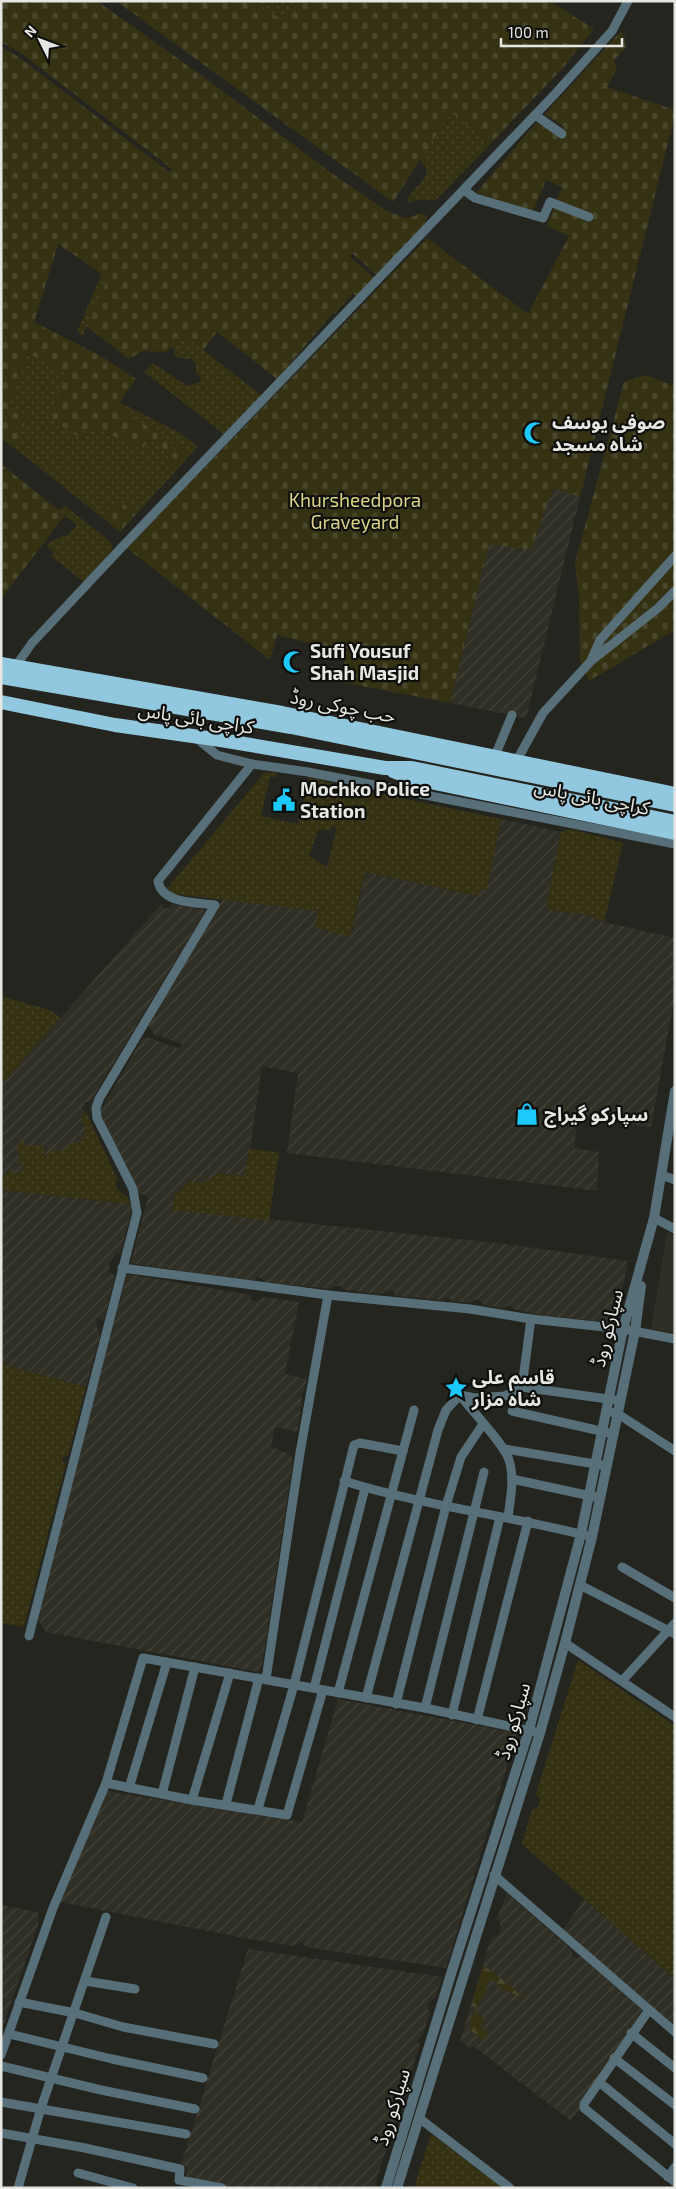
<svg xmlns="http://www.w3.org/2000/svg" width="676" height="2189" viewBox="0 0 676 2189" font-family="'Exo 2','Noto Sans Arabic',sans-serif">
  <defs>
    <pattern id="industrial-furrows" width="10" height="10" patternUnits="userSpaceOnUse" patternTransform="scale(1.25)"><rect width="10" height="10" fill="#302f25"/><path d="M-1 1l2-2M0 10L10 0M9 11l2-2" fill="none" stroke="#44433a"/></pattern>
    <pattern id="grass-dots" width="8" height="8" patternUnits="userSpaceOnUse" patternTransform="scale(1.25)"><rect width="8" height="8" fill="#353214"/><path d="M2 2h.1M6 6h.1" fill="none" stroke="#48462b" stroke-width="1.8" stroke-linecap="round"/></pattern>
    <pattern id="forest-firs" width="22" height="20" patternUnits="userSpaceOnUse" patternTransform="scale(1.25)"><rect width="22" height="20" fill="#353214"/><path d="M5 1l3.5 6h-7zM16 11l3.5 6h-7z" fill="#48462b"/></pattern>
    <pattern id="cemetery-stones" width="16" height="16" patternUnits="userSpaceOnUse" patternTransform="scale(1.25)"><rect width="16" height="16" fill="#353214"/><path d="M2 7V4a2 2 0 0 1 4 0v3zM10 15v-3a2 2 0 0 1 4 0v3z" fill="#48462b"/></pattern>
  </defs>
  <rect width="100%" height="100%" fill="#252520"/>
  <polygon fill="#302f25" points="667,1232 675,1236 675,1333 651,1329"/>
  <g fill="url(#industrial-furrows)">
    <polygon points="553,488 580,497 526,718 450,703 489,544"/>
    <polygon points="501,819 561,832 547,905 549,906 549,910 587,915 604,922 675,938 675,994 651,1127 578,1116 574,1148 599,1152 597,1191 287,1153 298,1073 262,1066 250,1149 244,1176 218,1173 173,1209 506,1244 628,1261 615,1323 539,1315 513,1309 510,1305 501,1308 484,1305 478,1299 469,1303 452,1301 450,1299 445,1298 444,1300 395,1296 394,1291 386,1290 381,1294 344,1290 342,1286 335,1286 331,1289 265,1282 258,1276 253,1282 131,1263 148,1196 139,1194 100,1116 101,1110 141,1041 146,1037 181,1049 182,1044 154,1034 147,1024 223,899 318,911 352,933 365,872 478,896 480,889 487,890"/>
    <polygon points="162,903 164,909 171,907 172,904 205,910 205,912 90,1102 85,1102 82,1109 86,1112 81,1117 86,1131 80,1142 64,1152 44,1155 27,1146 23,1141 19,1158 24,1169 1,1183 1,1085"/>
    <polygon points="1,1190 130,1204 132,1210 120,1254 116,1254 110,1262 109,1272 115,1276 104,1320 97,1319 96,1325 100,1336 86,1387 1,1364"/>
    <polygon points="127,1274 251,1295 250,1300 258,1301 263,1297 299,1302 285,1374 307,1379 304,1391 301,1394 302,1402 297,1432 275,1427 271,1447 290,1454 293,1462 262,1666 258,1672 46,1632 37,1618"/>
    <polygon points="338,1699 517,1733 446,1968 306,1947 302,1942 294,1946 249,1939 60,1902 107,1791 302,1822"/>
    <polygon points="507,1893 572,1950 572,1955 575,1958 581,1957 644,2011 571,2121 473,2046 470,2048 460,2041 491,1938 498,1935 501,1926 497,1919"/>
    <polygon points="584,1899 675,1979 675,2028 580,1946 579,1942 573,1936 569,1937 562,1931"/>
    <polygon points="1,1905 38,1912 39,1922 1,2032"/>
    <polygon points="248,1949 442,1977 435,1999 429,2001 427,2008 430,2012 423,2034 416,2042 420,2044 374,2188 238,2188 186,2179 187,2167 181,2165"/>
  </g>
  <g fill="url(#grass-dots)" fill-rule="evenodd">
    <polygon points="253,1 297,1 284,21"/>
    <path d="M451,111L490,144L436,200H416L409,203L408,198C415,186 425,183 427,169L420,159Z"/>
    <polygon points="102,273 108,278 83,335 77,332"/>
    <polygon points="180,332 262,396 248,411 242,411 243,416 224,434 144,372 153,363 187,386 200,382 201,377 196,373 196,365 191,358 185,359 174,356 175,349 170,347"/>
    <polygon points="26,352 68,374 49,419 91,426 142,449 150,440 170,455 166,462 176,471 136,514 118,500 104,519 13,447 28,417 10,405"/>
    <polygon points="119,402 178,432 198,446 190,455 117,406"/>
    <polygon points="65,506 110,541 113,549 84,582 51,556 54,552 47,546 51,541 69,534 77,525 59,511"/>
    <path d="M264,773H277L276,777H270L261,816L298,824L309,777L379,796L382,794L501,819L487,891L480,889L479,896L365,872L350,937L315,927L318,911L166,893V890ZM331,827H337L327,867L309,856L319,829L330,831Z"/>
    <polygon points="570,829 623,843 604,922 587,915 548,910 549,906 547,905 561,832"/>
    <polygon points="1,996 52,1011 60,1018 1,1085"/>
    <polygon points="86,1112 118,1180 116,1181 117,1189 128,1198 130,1204 1,1190 1,1183 9,1169 16,1173 24,1169 19,1158 17,1145 23,1140 27,1146 42,1145 45,1155 55,1150 64,1151 71,1142 80,1142 86,1131 81,1117"/>
    <polygon points="250,1149 279,1152 269,1220 173,1210 174,1195 191,1181 203,1183 218,1173 244,1176"/>
    <polygon points="1,1364 86,1387 68,1456 63,1457 62,1462 66,1463 25,1623 22,1627 1,1623"/>
    <polygon points="578,1660 675,1726 675,1979 522,1844 532,1809 537,1809 540,1799 536,1794"/>
    <polygon points="431,2134 503,2188 414,2188"/>
  </g>
  <polygon fill="url(#forest-firs)" points="483,1965 522,1995 521,1997 501,1989 494,1980 485,1984 487,1988 475,2011 485,2020 480,2026 489,2033 483,2040 470,2030 470,2020 476,2007 471,2006"/>
  <g fill="url(#cemetery-stones)">
    <polygon points="1,1 97,1 201,75 330,172 387,211 406,218 414,216 420,213 428,216 423,227 377,275 352,253 350,257 374,278 357,297 353,293 335,314 333,313 277,379 217,332 203,350 180,333 167,352 143,351 129,359 86,326 108,278 58,244 34,322 106,359 136,379 117,406 190,455 176,471 166,462 170,455 150,440 142,449 91,426 79,437 49,418 67,374 26,352 10,405 28,417 13,447 1,438 1,47 20,58 169,172 172,169 21,53 1,42"/>
    <polygon points="116,1 253,1 284,21 297,1 550,1 594,29 562,69 490,144 451,112 393,202"/>
    <polygon points="620,32 626,37 624,39 626,47 614,60 617,68 607,87 675,110 675,115 580,497 553,488 531,550 489,544 450,703 341,682 346,652 277,635 270,660 127,548 427,238 528,314 569,236 547,226 562,187 546,180 533,211 476,193 536,123 561,136 564,127 545,114"/>
    <polygon points="645,375 675,386 675,630 589,681 580,662 579,596 575,563 624,382"/>
    <polygon points="1,464 65,515 1,599"/>
    <polygon points="118,500 136,514 120,532 104,519"/>
  </g>
  <g fill="none" stroke-linecap="round" stroke-linejoin="round">
    <g stroke="#576f78" stroke-width="9">
      <polyline points="535,115 562,134"/>
      <polyline points="464,190 475,198 543,218 550,202 589,217"/>
      <polyline points="592,658 600,640 675,556"/>
      <polyline points="15,667 32,643 122,547 555,94 612,31 628,1"/>
      <polyline points="195,737 217,755 252,764 308,772 675,844"/>
      <polyline points="495,756 512,715"/>
      <polyline points="517,760 543,713 591,661 658,608 675,591"/>
      <polyline points="662,1175 675,1180"/>
      <polyline points="654,1218 675,1229"/>
      <polyline points="122,1268 328,1295 470,1309 531,1319 623,1329 675,1339"/>
      <polyline points="522,1387 531,1319"/>
      <polyline points="460,1395 475,1398 505,1396 522,1387 615,1400"/>
      <path d="M460,1395C471,1410 505,1445 509,1460C515,1479 510,1500 508,1518"/>
      <polyline points="512,1411 614,1434"/>
      <polyline points="611,1412 618,1414 675,1451"/>
      <polyline points="505,1449 607,1466"/>
      <polyline points="512,1479 600,1498"/>
      <path d="M344,1481C424,1506 507,1515 588,1536"/>
      <polyline points="622,1567 675,1598"/>
      <polyline points="580,1585 675,1634"/>
      <path d="M29,1636L137,1213L133,1189L97,1118L96,1108L99,1099L215,905C195,902 162,904 158,881L252,764"/>
      <polyline points="565,1643 675,1717"/>
      <polyline points="266,1679 300,1453 328,1295"/>
      <polyline points="622,1681 675,1623"/>
      <polyline points="314,1688 365,1488"/>
      <polyline points="338,1693 414,1410"/>
      <polyline points="366,1698 438,1430 446,1410 460,1395"/>
      <polyline points="396,1704 446,1506 461,1457 483,1424"/>
      <polyline points="425,1708 484,1472"/>
      <polyline points="452,1715 500,1517"/>
      <polyline points="477,1720 528,1521"/>
      <polyline points="106,1783 192,1800 287,1815 323,1690"/>
      <polyline points="129,1788 167,1662"/>
      <polyline points="162,1794 195,1667"/>
      <polyline points="192,1800 230,1673"/>
      <polyline points="226,1804 259,1678"/>
      <polyline points="258,1809 294,1685 354,1445 360,1443 403,1451"/>
      <polyline points="494,1875 675,2032"/>
      <polyline points="85,1981 135,1989"/>
      <polyline points="19,2002 75,2013 123,2027 214,2044"/>
      <polyline points="649,2010 584,2104 584,2108 675,2182"/>
      <polyline points="631,2033 675,2068"/>
      <polyline points="9,2034 112,2059 203,2078"/>
      <polyline points="1,2055 53,1908 106,1783 143,1658 425,1708 540,1733"/>
      <polyline points="614,2058 675,2105"/>
      <polyline points="1,2066 101,2090 195,2109"/>
      <polyline points="599,2082 675,2144"/>
      <polyline points="1,2102 186,2134"/>
      <polyline points="419,2118 510,2188"/>
      <polyline points="1,2133 85,2148 180,2169 179,2180 222,2188"/>
      <polyline points="78,2173 133,2188"/>
      <polyline points="668,2177 675,2167"/>
      <polyline points="18,2188 41,2108 106,1917"/>
    </g>
    <g stroke="#576f78" stroke-width="10">
      <polyline points="386,2188 451,1974 529,1730 556,1628 581,1534 623,1329 654,1218 675,1091"/>
      <polyline points="397,2188 540,1733 565,1643 592,1537 635,1331 641,1286"/>
    </g>
    <g stroke="#92c8df" stroke-width="14">
      <polyline points="1,664 282,713 675,794"/>
      <polyline points="1,677 291,727 675,805"/>
      <polyline points="1,702 115,725 221,740 385,768 412,768 675,822"/>
      <polyline points="393,771 411,778 675,833"/>
    </g>
  </g>
  <defs>
    <symbol id="mosque-bare" viewBox="-9 -9 18 18"><path d="M3.5-4.9A6 6 0 1 0 3.5 4.9A5 5 0 1 1 3.5-4.9Z" fill="#1dc9fc" stroke="#0e0e0c" stroke-width="2.5" paint-order="stroke"/></symbol>
    <symbol id="civic-bare" viewBox="-9 -9 18 18"><path d="M-.6-6.5H3V-4.5H.6V-3L4-1V1h2V6H-6V1h2V-1L-.6-3ZM-1.2 2.5V6h2.4V2.5Z" fill="#1dc9fc" stroke="#0e0e0c" stroke-width="2.5" paint-order="stroke"/></symbol>
    <symbol id="shop-bare" viewBox="-9 -9 18 18"><path d="M-5-2.5h2.3a2.7 3.5 0 0 1 5.4 0H5L5.5 6h-11ZM-1.5-2.5h3a1.5 2.3 0 0 0-3 0Z" fill="#1dc9fc" stroke="#0e0e0c" stroke-width="2.5" paint-order="stroke"/></symbol>
    <symbol id="sight-bare" viewBox="-9 -9 18 18"><path d="M0-6L1.8-2.2L6-1.7L2.9 1.2L3.7 5.4L0 3.3L-3.7 5.4L-2.9 1.2L-6-1.7L-1.8-2.2Z" fill="#1dc9fc" stroke="#0e0e0c" stroke-width="2.5" paint-order="stroke"/></symbol>
  </defs>
  <g fill-rule="evenodd">
    <use href="#mosque-bare" x="519" y="417" width="32" height="32"/>
    <use href="#mosque-bare" x="278" y="646" width="32" height="32"/>
    <use href="#civic-bare" x="268" y="784" width="32" height="32"/>
    <use href="#shop-bare" x="511" y="1098" width="32" height="32"/>
    <use href="#sight-bare" x="440" y="1372" width="32" height="32"/>
  </g>
  <g text-anchor="middle" stroke-width="4.5" stroke-linejoin="round" paint-order="stroke">
    <g font-size="19" font-weight="bold" fill="#e6e6e3" stroke="#0e0e0c" text-anchor="start">
      <text x="552" y="429">صوفی یوسف<tspan x="552" dy="22">شاہ مسجد</tspan></text>
      <text x="310" y="658">Sufi Yousuf<tspan x="310" dy="22">Shah Masjid</tspan></text>
      <text x="300" y="796">Mochko Police<tspan x="300" dy="22">Station</tspan></text>
      <text x="544" y="1121">سپارکو گیراج</text>
      <text x="472" y="1384">قاسم علی<tspan x="472" dy="22">شاہ مزار</tspan></text>
    </g>
    <g font-size="19" fill="#dbd485" stroke="#0e0e0c">
      <text x="355" y="507">Khursheedpora<tspan x="355" dy="22">Graveyard</tspan></text>
    </g>
    <g font-size="19" fill="#e6e6e3" stroke="#0e0e0c">
      <text transform="translate(343 706) rotate(11)" y="7">حب چوکی روڈ</text>
      <text transform="translate(196 718) rotate(9)" y="7">کراچی بائی پاس</text>
      <text transform="translate(592 797) rotate(11)" y="7">کراچی بائی پاس</text>
      <text transform="translate(607 1328) rotate(-76)" y="7">سپارکو روڈ</text>
      <text transform="translate(513 1721) rotate(-74)" y="7">سپارکو روڈ</text>
      <text transform="translate(392 2107) rotate(-73)" y="7">سپارکو روڈ</text>
    </g>
  </g>
  <rect width="676" height="2189" fill="none" stroke="#e6e6e3" stroke-width="5"/>
  <g transform="translate(40 40) rotate(312)" stroke="#0e0e0c" stroke-width="4" paint-order="stroke">
  <path d="M0-4L9 19L0 12L-9 19Z" fill="#e6e6e3"/>
  <text y="-8" font-size="14" font-weight="bold" text-anchor="middle" fill="#e6e6e3">N</text>
  </g>
  <path d="M501 38v8h121v-8" fill="none" stroke="#e6e6e3" stroke-width="2.5"/>
  <text x="508" y="38" font-size="15" fill="#e6e6e3" stroke="#0e0e0c" stroke-width="4" paint-order="stroke">100 m</text>
</svg>
